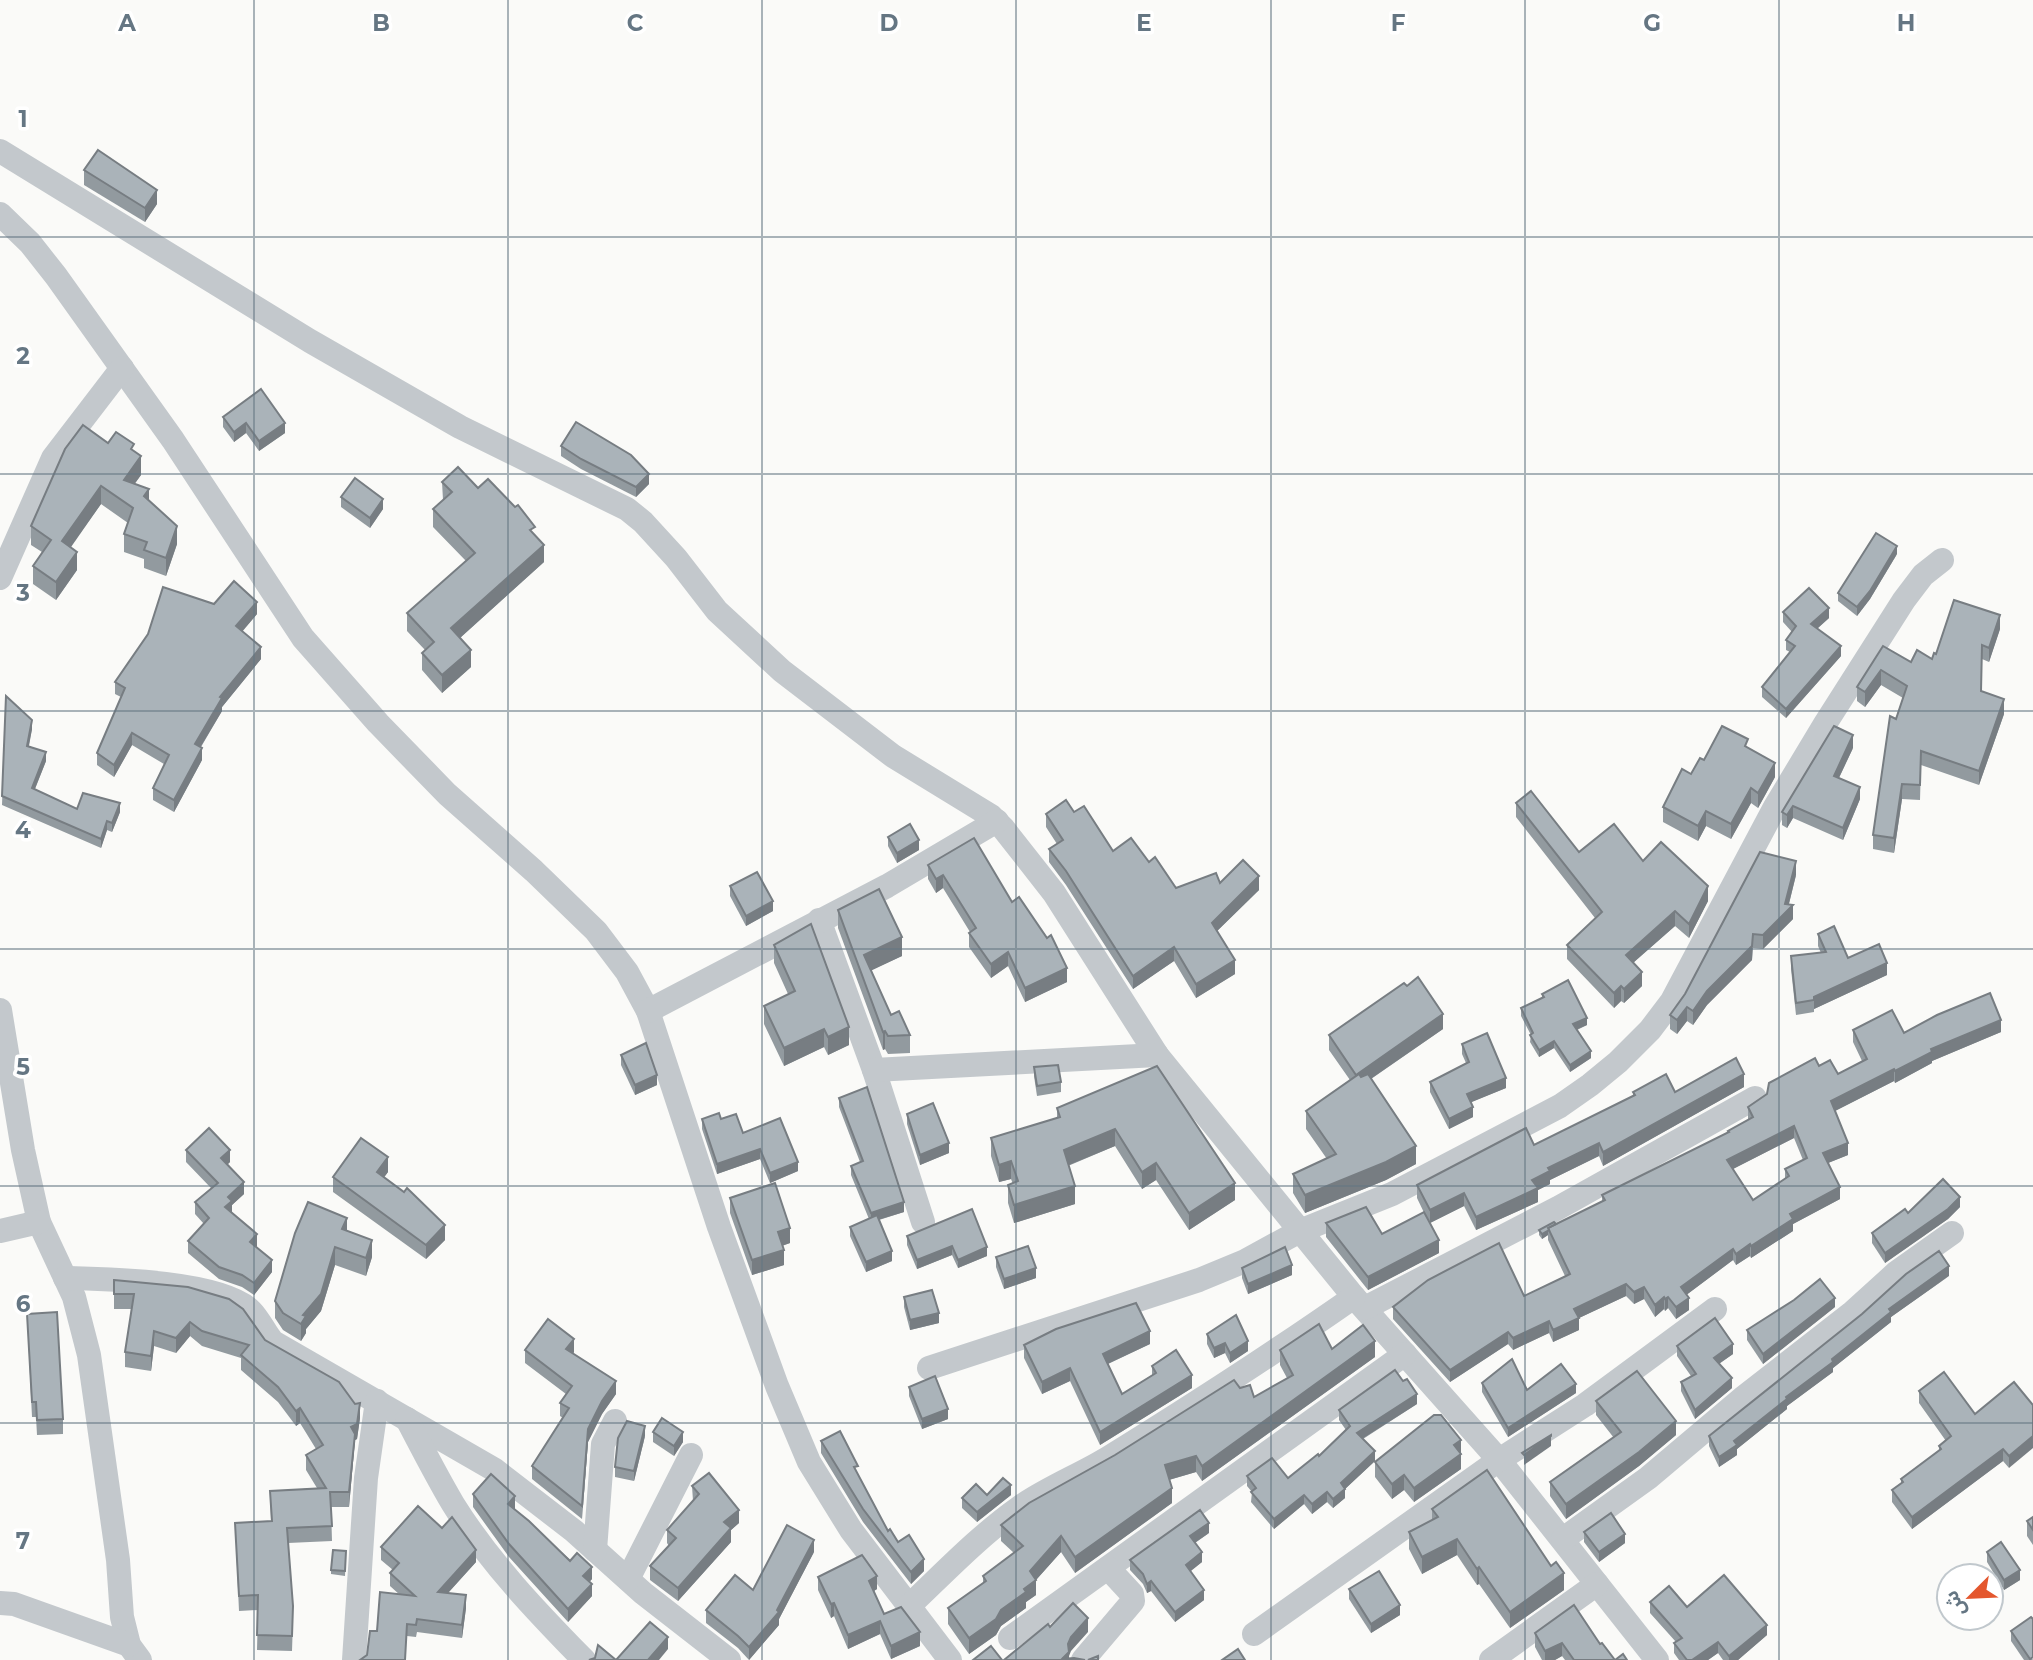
<svg xmlns="http://www.w3.org/2000/svg" width="2033" height="1660" viewBox="0 0 2033 1660" font-family="Montserrat,'Noto Sans Arabic',sans-serif">
  <rect width="100%" height="100%" fill="#fafaf8"/>
  <g fill="none" stroke-linecap="round" stroke-linejoin="round">
    <g stroke="#c3c8cc" stroke-width="24">
      <polyline points="0,151 310,341 460,427 627,509 643,522 676,558 717,611 782,671 893,756 991,816 1003,828 1054,893 1157,1055 1354,1297 1499,1460 1657,1660"/>
      <polyline points="0,214 30,243 56,276 173,440 303,638 378,723 447,794 534,871 596,931 627,972 648,1011 719,1227 777,1386 809,1462 851,1530 950,1660"/>
      <polyline points="0,578 53,458 122,368"/>
      <polyline points="819,920 874,1070 923,1222"/>
      <polyline points="0,1010 23,1150 39,1222 74,1297 89,1355 118,1560 122,1617 129,1645 140,1660"/>
      <polyline points="648,1011 887,886 997,821"/>
      <polyline points="874,1070 1157,1055"/>
      <polyline points="0,1231 39,1222"/>
      <path d="M65,1278C106,1279 222,1281 251,1311C260,1320 265,1333 273,1342L495,1470L574,1531L643,1593L729,1660"/>
      <polyline points="1365,1308 1558,1208 1755,1098"/>
      <polyline points="929,1368 1199,1280 1245,1261 1300,1231 1392,1194 1560,1106 1590,1085 1618,1062 1650,1030 1672,1001 1775,807 1825,724 1904,600 1923,575 1942,560"/>
      <path d="M407,1419C422,1448 437,1477 453,1504C489,1562 537,1612 584,1660"/>
      <polyline points="1563,1539 1648,1478 1744,1397 1853,1312 1897,1272 1952,1233"/>
      <polyline points="595,1550 603,1444 615,1421"/>
      <polyline points="628,1579 691,1455"/>
      <polyline points="0,1603 14,1604 129,1645"/>
      <path d="M908,1607C944,1573 979,1536 1020,1507C1047,1488 1080,1475 1108,1458C1192,1406 1274,1353 1354,1297"/>
      <polyline points="1254,1634 1499,1460 1585,1405 1715,1309"/>
      <polyline points="1010,1638 1405,1354"/>
      <polyline points="354,1660 366,1478 377,1401"/>
      <polyline points="1083,1660 1133,1601 1132,1594 1108,1568"/>
      <polyline points="1491,1660 1597,1584"/>
    </g>
  </g>
  <g fill="#929a9f" fill-rule="evenodd">
    <polygon points="84,170 157,204 145,222 84,185"/>
    <polygon points="223,417 285,433 259,451 246,433 234,442 223,427"/>
    <polygon points="108,443 134,452 141,475 134,484 149,501 177,544 166,576 144,568 144,559 124,552 124,534 128,523 101,504 70,547 77,570 56,600 33,584 33,566 42,552 31,545 31,526"/>
    <polygon points="561,446 649,484 636,497 581,469 561,456"/>
    <polygon points="442,482 478,488 535,535 544,562 460,638 471,667 442,693 422,670 422,653 425,650 407,631 407,613 466,561 433,527 433,509 443,500"/>
    <polygon points="341,497 383,509 370,528 341,507"/>
    <polygon points="1897,554 1870,599 1857,616 1838,601 1838,593"/>
    <polygon points="214,604 257,614 242,631 261,659 222,707 222,711 201,747 202,760 174,812 153,800 153,788 164,764 132,745 114,777 97,765 97,753 121,697 115,694 115,682"/>
    <polygon points="1783,612 1829,618 1817,629 1841,656 1786,718 1762,697 1762,687 1790,652 1786,650 1786,640 1792,632 1783,622"/>
    <polygon points="2000,629 1989,662 1982,659 1981,691 2004,714 1979,785 1921,765 1920,800 1902,799 1894,853 1873,849 1873,835 1896,719 1903,698 1881,685 1865,707 1857,701 1857,687 1883,646 1911,662 1932,659 1936,654"/>
    <polygon points="6,696 32,729 29,746 46,761 35,789 77,809 120,812 112,832 107,830 101,848 2,805"/>
    <polygon points="1748,748 1775,777 1758,808 1751,803 1731,839 1706,826 1698,841 1663,822 1663,807 1704,760"/>
    <polygon points="1853,748 1839,778 1860,799 1843,840 1793,818 1787,828 1782,825 1782,812"/>
    <polygon points="1516,803 1579,852 1643,861 1708,901 1689,938 1675,926 1633,963 1642,986 1624,1003 1621,1001 1614,1008 1567,959 1567,945 1595,918 1516,817"/>
    <polygon points="1074,812 1113,851 1149,862 1176,888 1220,883 1259,890 1217,931 1235,974 1196,998 1174,961 1133,989 1066,885 1049,862 1049,849 1057,844 1046,827 1046,814"/>
    <polygon points="888,837 919,850 897,863 888,846"/>
    <polygon points="928,865 1012,902 1067,982 1025,1002 1008,966 991,978 969,947 969,933 970,932 943,888 936,893 928,879"/>
    <polygon points="1796,875 1789,904 1793,919 1763,949 1753,948 1752,960 1707,1005 1693,1025 1687,1021 1677,1034 1670,1029 1670,1015"/>
    <polygon points="730,886 773,911 746,926 730,896"/>
    <polygon points="838,910 902,956 871,970 891,1015 910,1035 910,1053 888,1054 885,1049 883,1050 838,928"/>
    <polygon points="1818,934 1848,958 1887,975 1814,1009 1814,1012 1796,1015 1791,969 1791,956 1821,953 1818,946"/>
    <polygon points="774,945 849,1045 828,1055 824,1047 784,1066 764,1024 764,1006 788,994 774,963"/>
    <polygon points="1542,994 1587,1025 1577,1030 1591,1058 1570,1072 1554,1048 1539,1057 1530,1042 1531,1035 1521,1016 1521,1008 1542,998"/>
    <polygon points="1443,1029 1371,1079 1416,1164 1386,1180 1305,1213 1293,1193 1293,1174 1327,1159 1306,1129 1306,1111 1350,1080 1329,1050 1329,1035"/>
    <path d="M1853,1030L1904,1033L2001,1032L1932,1061V1063L1895,1083L1894,1081L1835,1111L1848,1155L1828,1163L1840,1199L1793,1224V1231L1751,1258L1750,1256L1736,1265L1733,1260L1686,1295L1689,1310L1676,1319L1668,1308L1665,1311L1664,1309L1655,1317L1644,1299L1634,1304L1626,1296L1579,1318V1330L1553,1342L1549,1333L1513,1350L1508,1344L1450,1382L1393,1319V1307L1524,1296L1565,1276L1548,1240V1235L1542,1239L1539,1235V1230L1556,1224L1602,1202V1195L1728,1133V1131L1748,1120V1107L1819,1066L1838,1074L1862,1061L1853,1042ZM1794,1138L1803,1160L1785,1169V1179L1753,1200L1733,1169Z"/>
    <polygon points="1462,1044 1506,1088 1471,1102 1473,1117 1449,1129 1430,1092 1430,1082 1466,1063 1462,1054"/>
    <polygon points="621,1055 657,1085 635,1095 621,1065"/>
    <polygon points="1157,1066 1235,1200 1189,1230 1156,1180 1142,1189 1115,1146 1068,1166 1075,1204 1014,1223 1008,1203 1008,1185 1013,1184 1011,1179 999,1182 991,1156 991,1138 1057,1118 1057,1108"/>
    <polygon points="1034,1067 1061,1082 1061,1092 1037,1096 1034,1076"/>
    <polygon points="1744,1087 1603,1166 1599,1156 1550,1180 1550,1184 1538,1190 1538,1202 1476,1230 1464,1206 1430,1223 1439,1253 1368,1290 1326,1237 1326,1223 1382,1234 1428,1221 1417,1198 1417,1185 1534,1145 1633,1096 1633,1092 1675,1092"/>
    <polygon points="839,1098 904,1212 879,1220 892,1261 866,1272 850,1236 850,1227 869,1219 851,1175 851,1166 860,1162 839,1107"/>
    <polygon points="907,1114 949,1153 920,1165 907,1124"/>
    <polygon points="702,1119 721,1119 743,1133 798,1171 770,1183 760,1159 717,1174 702,1129"/>
    <polygon points="186,1150 230,1162 227,1165 244,1194 232,1205 232,1213 257,1246 256,1247 272,1272 254,1295 242,1287 219,1279 188,1253 188,1241 204,1224 195,1214 195,1202 211,1188 186,1162"/>
    <polygon points="388,1172 384,1177 445,1240 426,1259 333,1192 333,1177"/>
    <polygon points="730,1198 790,1243 782,1246 784,1265 752,1275 730,1213"/>
    <polygon points="1960,1207 1948,1219 1885,1263 1872,1243 1872,1233 1908,1213"/>
    <polygon points="347,1231 372,1257 366,1276 335,1265 321,1311 306,1329 306,1333 301,1341 283,1330 275,1318 275,1301"/>
    <polygon points="907,1236 987,1256 958,1268 952,1255 917,1269 907,1245"/>
    <polygon points="996,1257 1036,1278 1004,1289 996,1267"/>
    <polygon points="1242,1268 1292,1275 1248,1294 1242,1278"/>
    <polygon points="1949,1276 1891,1317 1891,1322 1833,1368 1833,1372 1787,1406 1787,1409 1737,1449 1737,1455 1719,1467 1709,1446 1709,1436"/>
    <polygon points="114,1280 265,1340 360,1418 357,1439 355,1440 349,1507 331,1507 332,1541 288,1543 293,1621 292,1651 257,1650 258,1610 239,1611 235,1523 271,1521 270,1491 317,1488 306,1470 306,1455 316,1449 300,1423 296,1426 278,1402 241,1370 241,1358 202,1346 190,1336 176,1353 154,1346 151,1371 125,1367 125,1352 132,1309 114,1309"/>
    <polygon points="904,1297 939,1323 910,1330 904,1307"/>
    <polygon points="1835,1307 1763,1364 1747,1340 1747,1330"/>
    <polygon points="27,1314 63,1419 63,1434 37,1435 36,1417 32,1417"/>
    <polygon points="1207,1334 1248,1351 1230,1363 1225,1353 1214,1358 1207,1344"/>
    <polygon points="1150,1344 1108,1364 1122,1394 1152,1375 1152,1366 1192,1388 1100,1445 1070,1381 1042,1394 1024,1358 1024,1345"/>
    <polygon points="1677,1346 1733,1354 1719,1364 1732,1388 1695,1419 1681,1391 1681,1382 1691,1376 1677,1356"/>
    <polygon points="1332,1349 1375,1357 1202,1481 1196,1472 1169,1480 1172,1503 1075,1573 1061,1552 1036,1580 1036,1595 1026,1602 1026,1608 1001,1626 996,1635 969,1654 948,1624 948,1608 983,1584 983,1576 1014,1553 1001,1541 1001,1525 1240,1388 1254,1397 1287,1378 1280,1365 1280,1350"/>
    <polygon points="525,1350 574,1352 573,1354 616,1394 602,1414 588,1442 582,1519 532,1479 532,1466 563,1418 560,1416 560,1403 566,1394 525,1363"/>
    <polygon points="2014,1382 2009,1468 2003,1461 1912,1529 1892,1502 1892,1490 1901,1483 1901,1479 1939,1451 1939,1446 1946,1441 1919,1403 1919,1391 1975,1414"/>
    <polygon points="1482,1383 1527,1390 1576,1393 1508,1437 1482,1392"/>
    <polygon points="909,1387 948,1419 922,1429 909,1396"/>
    <polygon points="1596,1401 1676,1435 1639,1466 1566,1519 1550,1496 1550,1482 1614,1438 1596,1415"/>
    <polygon points="1417,1404 1363,1439 1375,1461 1345,1489 1345,1498 1333,1508 1327,1502 1312,1514 1304,1504 1274,1529 1251,1502 1252,1492 1247,1486 1247,1476 1288,1478 1319,1456 1346,1430 1339,1420 1339,1410"/>
    <polygon points="653,1432 683,1442 674,1456 653,1442"/>
    <polygon points="645,1436 634,1481 615,1477 615,1467"/>
    <polygon points="1461,1440 1461,1469 1414,1502 1404,1490 1392,1499 1375,1477 1375,1462"/>
    <polygon points="821,1441 858,1474 888,1531 924,1571 911,1584 863,1522 821,1453"/>
    <polygon points="692,1486 739,1523 731,1530 731,1542 678,1601 650,1580 650,1566 669,1546 667,1543 667,1530 693,1501"/>
    <polygon points="473,1494 515,1509 514,1510 592,1579 589,1582 592,1596 568,1622 509,1557 473,1507"/>
    <polygon points="987,1495 1011,1495 977,1522 962,1508 962,1498"/>
    <polygon points="1432,1509 1564,1590 1510,1628 1479,1584 1477,1585 1457,1555 1422,1574 1409,1549 1409,1532 1432,1520"/>
    <polygon points="2033,1517 2033,1545 2027,1536 2027,1521"/>
    <polygon points="1584,1532 1625,1543 1599,1562 1584,1542"/>
    <polygon points="1209,1533 1195,1543 1202,1562 1190,1571 1204,1600 1175,1622 1151,1591 1147,1593 1143,1584 1130,1570 1130,1560"/>
    <polygon points="381,1547 476,1562 448,1593 466,1608 462,1638 417,1632 416,1637 407,1636 367,1655 377,1631 400,1595 390,1586 390,1573 393,1570 381,1560"/>
    <polygon points="346,1551 345,1576 331,1574 331,1570"/>
    <polygon points="814,1552 779,1619 779,1625 749,1660 738,1648 706,1623 706,1610 753,1590"/>
    <polygon points="1987,1552 2020,1580 2004,1590 1987,1562"/>
    <polygon points="818,1577 877,1589 874,1591 884,1614 920,1646 891,1659 880,1634 848,1649 834,1616 831,1618 818,1590"/>
    <polygon points="1349,1589 1400,1615 1371,1633 1349,1599"/>
    <polygon points="1650,1602 1687,1607 1767,1635 1738,1660 1723,1660 1718,1653 1708,1660 1679,1660 1674,1653 1674,1643 1676,1642 1650,1613"/>
    <polygon points="2011,1631 2033,1660 2024,1660 2011,1641"/>
    <polygon points="1535,1633 1600,1644 1615,1660 1627,1660 1565,1660 1562,1656 1555,1660 1542,1660 1535,1647"/>
  </g>
  <g fill="#777d82">
    <polygon points="157,190 157,204 145,222 145,208"/>
    <polygon points="246,423 246,433 234,442 234,432"/>
    <polygon points="285,423 285,433 259,451 259,441"/>
    <polygon points="141,456 141,475 124,499 124,480"/>
    <polygon points="649,474 649,484 636,497 636,487"/>
    <polygon points="101,486 101,504 62,560 62,541"/>
    <polygon points="149,489 149,508 144,496"/>
    <polygon points="383,499 383,509 370,528 370,518"/>
    <polygon points="177,526 177,544 166,576 166,558"/>
    <polygon points="544,545 544,562 451,646 451,628"/>
    <polygon points="1897,546 1897,554 1870,599 1857,616 1857,607"/>
    <polygon points="77,552 77,570 56,600 56,582"/>
    <polygon points="257,602 257,614 236,639 236,626"/>
    <polygon points="1829,608 1829,618 1811,634 1811,624"/>
    <polygon points="2000,615 2000,629 1989,662 1989,648"/>
    <polygon points="1841,646 1841,656 1786,718 1786,709"/>
    <polygon points="261,647 261,659 222,707 222,711 195,756 195,744 220,697"/>
    <polygon points="471,650 471,667 442,693 442,675"/>
    <polygon points="1881,670 1881,685 1865,707 1865,692"/>
    <polygon points="2004,699 2004,714 1979,785 1979,771"/>
    <polygon points="32,720 32,729 27,754 27,746"/>
    <polygon points="132,733 132,745 114,777 114,765"/>
    <polygon points="1853,735 1853,748 1834,788 1834,776"/>
    <polygon points="202,748 202,760 174,812 174,800"/>
    <polygon points="46,752 46,761 32,796 32,788"/>
    <polygon points="1775,763 1775,777 1758,808 1758,793"/>
    <polygon points="1902,784 1902,799 1894,853 1894,838"/>
    <polygon points="1860,787 1860,799 1843,840 1843,828"/>
    <polygon points="1751,788 1751,803 1731,839 1731,824"/>
    <polygon points="120,803 120,812 112,832 112,823"/>
    <polygon points="1793,806 1793,818 1787,828 1787,815"/>
    <polygon points="1706,811 1706,826 1698,841 1698,826"/>
    <polygon points="107,821 107,830 101,848 101,839"/>
    <polygon points="919,840 919,850 897,863 897,853"/>
    <polygon points="1796,861 1796,875 1787,911 1793,905 1793,919 1763,949 1763,935 1785,904"/>
    <polygon points="943,875 943,888 936,893 936,879"/>
    <polygon points="1259,876 1259,890 1212,936 1212,923"/>
    <polygon points="1708,886 1708,901 1689,938 1689,924"/>
    <polygon points="773,901 773,911 746,926 746,916"/>
    <polygon points="1675,911 1675,926 1626,969 1626,955"/>
    <polygon points="1753,934 1752,960 1707,1005 1693,1025 1693,1011 1707,991"/>
    <polygon points="902,937 902,956 864,974 864,955"/>
    <polygon points="1174,947 1174,961 1133,989 1133,976"/>
    <polygon points="1008,952 1008,966 991,978 991,964"/>
    <polygon points="1235,960 1235,974 1196,998 1196,984"/>
    <polygon points="1887,963 1887,975 1814,1009 1814,997"/>
    <polygon points="1067,968 1067,982 1025,1002 1025,988"/>
    <polygon points="1642,972 1642,986 1624,1003 1624,989"/>
    <polygon points="1621,986 1621,1001 1614,1008 1614,993"/>
    <polygon points="1687,1007 1687,1021 1677,1034 1677,1020"/>
    <polygon points="1443,1014 1443,1029 1356,1089 1356,1075"/>
    <polygon points="1587,1018 1587,1025 1573,1031 1573,1024"/>
    <polygon points="2001,1020 2001,1032 1932,1061 1932,1063 1895,1083 1895,1071 1931,1049"/>
    <polygon points="849,1027 849,1045 828,1055 828,1037"/>
    <polygon points="824,1029 824,1047 784,1066 784,1048"/>
    <polygon points="885,1031 885,1049 883,1050 883,1032"/>
    <polygon points="1554,1041 1554,1048 1539,1057 1539,1050"/>
    <polygon points="1591,1051 1591,1058 1570,1072 1570,1065"/>
    <polygon points="1894,1069 1894,1081 1831,1113 1831,1101"/>
    <polygon points="1744,1074 1744,1087 1603,1166 1603,1152"/>
    <polygon points="657,1075 657,1085 635,1095 635,1085"/>
    <polygon points="1506,1078 1506,1088 1467,1104 1467,1094"/>
    <polygon points="1473,1107 1473,1117 1449,1129 1449,1119"/>
    <polygon points="1794,1126 1794,1138 1727,1172 1727,1160"/>
    <polygon points="1115,1129 1115,1146 1064,1167 1064,1150"/>
    <polygon points="949,1143 949,1153 920,1165 920,1155"/>
    <polygon points="1599,1143 1599,1156 1550,1180 1550,1184 1538,1190 1538,1202 1476,1230 1476,1217 1548,1168"/>
    <polygon points="1848,1143 1848,1155 1823,1165 1823,1153"/>
    <polygon points="1416,1146 1416,1164 1386,1180 1305,1213 1305,1195"/>
    <polygon points="760,1149 760,1159 717,1174 717,1164"/>
    <polygon points="230,1150 230,1162 221,1170 221,1158"/>
    <polygon points="388,1157 388,1172 377,1187 377,1172"/>
    <polygon points="1011,1161 1011,1179 999,1182 999,1165"/>
    <polygon points="798,1162 798,1171 770,1183 770,1173"/>
    <polygon points="1156,1163 1156,1180 1142,1189 1142,1172"/>
    <polygon points="244,1182 244,1194 232,1205 232,1213 225,1207 228,1197"/>
    <polygon points="1235,1183 1235,1200 1189,1230 1189,1213"/>
    <polygon points="1075,1186 1075,1204 1014,1223 1014,1205"/>
    <polygon points="1840,1187 1840,1199 1793,1224 1793,1231 1751,1258 1751,1246 1790,1214"/>
    <polygon points="1464,1193 1464,1206 1430,1223 1430,1210"/>
    <polygon points="1960,1197 1960,1207 1948,1219 1885,1263 1885,1253"/>
    <polygon points="904,1202 904,1212 871,1222 871,1213"/>
    <polygon points="347,1218 347,1235 342,1229"/>
    <polygon points="445,1225 445,1240 426,1259 426,1245"/>
    <polygon points="790,1228 790,1243 778,1247 778,1232"/>
    <polygon points="1548,1230 1548,1235 1542,1239 1542,1234"/>
    <polygon points="257,1234 257,1246 250,1254 250,1242"/>
    <polygon points="372,1240 372,1257 366,1276 366,1258"/>
    <polygon points="1439,1240 1439,1253 1368,1290 1368,1277"/>
    <polygon points="1750,1244 1750,1256 1736,1265 1736,1254"/>
    <polygon points="952,1246 952,1255 917,1269 917,1260"/>
    <polygon points="335,1247 335,1265 321,1311 306,1329 306,1333 301,1341 301,1324 303,1315"/>
    <polygon points="987,1247 987,1256 958,1268 958,1260"/>
    <polygon points="1733,1249 1733,1260 1681,1299 1681,1287"/>
    <polygon points="784,1250 784,1265 752,1275 752,1260"/>
    <polygon points="892,1251 892,1261 866,1272 866,1262"/>
    <polygon points="272,1260 272,1272 254,1295 254,1283"/>
    <polygon points="1292,1265 1292,1275 1248,1294 1248,1284"/>
    <polygon points="1949,1266 1949,1276 1891,1317 1891,1322 1833,1368 1833,1372 1787,1406 1787,1409 1737,1449 1737,1455 1719,1467 1719,1457 1734,1441 1832,1359 1889,1309"/>
    <polygon points="1036,1268 1036,1278 1004,1289 1004,1279"/>
    <polygon points="1626,1284 1626,1296 1579,1318 1579,1330 1553,1342 1553,1330 1574,1309"/>
    <polygon points="1644,1287 1644,1299 1634,1304 1634,1292"/>
    <polygon points="1664,1297 1664,1309 1655,1317 1655,1305"/>
    <polygon points="1668,1297 1668,1308 1665,1311 1665,1299"/>
    <polygon points="1689,1298 1689,1310 1676,1319 1676,1307"/>
    <polygon points="1835,1298 1835,1307 1763,1364 1763,1354"/>
    <polygon points="939,1313 939,1323 910,1330 910,1320"/>
    <polygon points="1549,1321 1549,1333 1513,1350 1513,1338"/>
    <polygon points="190,1322 190,1336 176,1353 176,1338"/>
    <polygon points="154,1331 154,1346 151,1371 151,1356"/>
    <polygon points="1150,1331 1150,1344 1103,1366 1103,1354"/>
    <polygon points="1508,1332 1508,1344 1450,1382 1450,1370"/>
    <polygon points="574,1339 574,1352 566,1362 566,1349"/>
    <polygon points="1248,1341 1248,1351 1230,1363 1230,1353"/>
    <polygon points="1375,1341 1375,1357 1202,1481 1202,1466"/>
    <polygon points="1225,1343 1225,1353 1214,1358 1214,1348"/>
    <polygon points="1733,1344 1733,1354 1714,1367 1714,1358"/>
    <polygon points="1070,1368 1070,1381 1042,1394 1042,1382"/>
    <polygon points="1192,1375 1192,1388 1100,1445 1100,1432"/>
    <polygon points="1732,1378 1732,1388 1695,1419 1695,1410"/>
    <polygon points="616,1381 616,1394 602,1414 588,1442 582,1519 588,1429 602,1401"/>
    <polygon points="1576,1384 1576,1393 1508,1437 1508,1428"/>
    <polygon points="1417,1394 1417,1404 1357,1442 1357,1433"/>
    <polygon points="360,1403 360,1418 357,1439 355,1440 349,1507 351,1427"/>
    <polygon points="300,1408 300,1423 296,1426 296,1411"/>
    <polygon points="948,1409 948,1419 922,1429 922,1419"/>
    <polygon points="1676,1421 1676,1435 1639,1466 1566,1519 1566,1504"/>
    <polygon points="645,1426 645,1436 634,1481 634,1471"/>
    <polygon points="683,1432 683,1442 674,1456 674,1446"/>
    <polygon points="1551,1436 1551,1446 1524,1465 1524,1455"/>
    <polygon points="2033,1436 2033,1448 2009,1468 2009,1456"/>
    <polygon points="1461,1440 1461,1469 1414,1502 1414,1488 1454,1445"/>
    <polygon points="2003,1449 2003,1461 1912,1529 1912,1517"/>
    <polygon points="1375,1451 1375,1461 1345,1489 1345,1498 1333,1508 1333,1499 1341,1483"/>
    <polygon points="1196,1456 1196,1472 1165,1481 1165,1465"/>
    <polygon points="1404,1475 1404,1490 1392,1499 1392,1484"/>
    <polygon points="1011,1485 1011,1495 977,1522 977,1512"/>
    <polygon points="1172,1488 1172,1503 1075,1573 1075,1557"/>
    <polygon points="1327,1492 1327,1502 1312,1514 1312,1504"/>
    <polygon points="1304,1495 1304,1504 1274,1529 1274,1519"/>
    <polygon points="515,1496 515,1509 508,1517 508,1504"/>
    <polygon points="739,1510 739,1523 731,1530 731,1542 678,1601 678,1588 724,1522"/>
    <polygon points="1209,1523 1209,1533 1190,1546 1190,1536"/>
    <polygon points="1625,1534 1625,1543 1599,1562 1599,1552"/>
    <polygon points="1061,1536 1061,1552 1036,1580 1036,1595 1026,1602 1026,1608 1001,1626 996,1635 969,1654 969,1638 1001,1610 1024,1589 1030,1571"/>
    <polygon points="1457,1539 1457,1555 1422,1574 1422,1557"/>
    <polygon points="814,1540 814,1552 779,1619 779,1625 749,1660 749,1647 777,1610"/>
    <polygon points="476,1550 476,1562 438,1604 438,1592"/>
    <polygon points="1202,1552 1202,1562 1186,1575 1186,1565"/>
    <polygon points="924,1559 924,1571 911,1584 911,1572"/>
    <polygon points="592,1567 592,1579 583,1589 583,1576"/>
    <polygon points="1479,1567 1479,1584 1477,1585 1477,1569"/>
    <polygon points="2020,1570 2020,1580 2004,1590 2004,1580"/>
    <polygon points="1564,1573 1564,1590 1510,1628 1510,1612"/>
    <polygon points="877,1576 877,1589 869,1594 869,1581"/>
    <polygon points="1151,1581 1151,1591 1147,1593 1147,1584"/>
    <polygon points="592,1584 592,1596 568,1622 568,1609"/>
    <polygon points="1204,1590 1204,1600 1175,1622 1175,1612"/>
    <polygon points="466,1595 466,1608 462,1638 462,1625"/>
    <polygon points="834,1603 834,1616 831,1618 831,1604"/>
    <polygon points="1400,1605 1400,1615 1371,1633 1371,1624"/>
    <polygon points="1088,1618 1088,1632 1071,1651 1069,1656 1069,1660 1062,1660 1071,1637"/>
    <polygon points="880,1621 880,1634 848,1649 848,1635"/>
    <polygon points="1767,1625 1767,1635 1738,1660 1729,1660 1729,1656"/>
    <polygon points="920,1632 920,1646 891,1659 891,1646"/>
    <polygon points="668,1637 668,1649 659,1660 648,1660"/>
    <polygon points="1718,1642 1718,1653 1708,1660 1692,1660"/>
    <polygon points="1562,1643 1562,1656 1555,1660 1545,1660 1545,1651"/>
  </g>
  <g fill="#aab3b9" stroke="#777d82" stroke-width="2" fill-rule="evenodd">
    <polygon points="98,150 157,190 145,208 84,170"/>
    <polygon points="261,389 285,423 259,441 246,423 234,432 223,417"/>
    <polygon points="576,422 631,455 649,474 636,487 581,459 561,446"/>
    <polygon points="83,425 108,443 116,432 134,444 131,449 141,456 124,480 149,489 144,496 177,526 166,558 144,550 147,542 124,534 133,508 101,486 62,541 77,552 56,582 33,566 51,540 31,526 65,449"/>
    <polygon points="458,467 478,488 488,479 515,507 518,505 535,527 530,530 544,545 451,628 471,650 442,675 422,653 434,642 407,613 475,553 433,509 452,492 442,482"/>
    <polygon points="355,478 383,499 370,518 341,497"/>
    <polygon points="1876,533 1897,546 1870,591 1857,607 1838,593"/>
    <polygon points="234,581 257,602 236,626 261,647 220,697 222,698 195,744 202,748 174,800 153,788 169,755 132,733 114,765 97,753 125,688 115,682 148,634 163,587 214,604"/>
    <polygon points="1809,588 1829,608 1811,624 1841,646 1786,709 1762,687 1795,646 1786,640 1796,626 1783,612"/>
    <polygon points="1954,600 2000,615 1989,648 1982,645 1981,691 2004,699 1979,771 1921,751 1920,785 1902,784 1894,838 1873,835 1890,716 1896,719 1907,686 1881,670 1865,692 1857,687 1883,646 1911,662 1917,650 1932,659 1934,653 1936,654"/>
    <polygon points="6,696 32,720 27,746 46,752 32,788 77,809 83,793 120,803 112,823 107,821 101,839 2,796"/>
    <polygon points="1722,726 1748,739 1745,746 1775,763 1758,793 1751,788 1731,824 1706,811 1698,826 1663,807 1682,769 1691,774 1700,758 1704,760"/>
    <polygon points="1834,726 1853,735 1834,776 1860,787 1843,828 1793,806 1787,815 1782,812"/>
    <polygon points="1531,791 1579,852 1614,824 1643,861 1661,842 1708,886 1689,924 1675,911 1626,955 1642,972 1624,989 1621,986 1614,993 1567,945 1602,912 1516,803"/>
    <polygon points="1066,800 1074,812 1084,806 1113,851 1131,838 1149,862 1155,857 1176,888 1216,873 1220,883 1243,860 1259,876 1212,923 1235,960 1196,984 1174,947 1133,976 1066,871 1049,849 1063,840 1046,814"/>
    <polygon points="910,824 919,840 897,853 888,837"/>
    <polygon points="974,838 1012,902 1019,897 1047,938 1051,935 1067,968 1025,988 1008,952 991,964 969,933 976,928 943,875 936,879 928,865"/>
    <polygon points="1760,852 1796,861 1785,904 1793,905 1763,935 1753,934 1752,946 1707,991 1693,1011 1687,1007 1677,1020 1670,1015 1685,994"/>
    <polygon points="757,872 773,901 746,916 730,886"/>
    <polygon points="879,889 902,937 864,955 891,1015 899,1011 910,1035 888,1036 885,1031 883,1032 838,910"/>
    <polygon points="811,924 849,1027 828,1037 824,1029 784,1048 764,1006 795,991 774,945"/>
    <polygon points="1834,926 1848,958 1879,944 1887,963 1814,997 1814,1000 1796,1003 1791,956 1826,952 1818,934"/>
    <polygon points="1418,977 1443,1014 1356,1075 1329,1035 1404,983 1407,986"/>
    <polygon points="1568,980 1587,1018 1573,1024 1591,1051 1570,1065 1554,1041 1539,1050 1530,1035 1533,1033 1521,1008 1544,997 1542,994"/>
    <path d="M1990,993L2001,1020L1931,1049L1932,1052L1895,1071L1894,1069L1831,1101L1848,1143L1823,1153L1840,1187L1790,1214L1793,1219L1751,1246L1750,1244L1736,1254L1733,1249L1681,1287L1689,1298L1676,1307L1668,1297L1665,1299L1664,1297L1655,1305L1644,1287L1634,1292L1626,1284L1574,1309L1579,1318L1553,1330L1549,1321L1513,1338L1508,1332L1450,1370L1393,1307L1428,1280L1499,1243L1524,1296L1566,1276L1570,1274L1548,1228L1605,1200L1602,1195L1729,1132L1728,1131L1753,1117L1748,1107L1767,1094L1769,1083L1815,1058L1819,1066L1830,1060L1838,1074L1867,1059L1853,1030L1892,1010L1904,1033L1937,1015ZM1794,1126L1807,1158L1785,1169L1789,1176L1753,1200L1727,1160Z"/>
    <polygon points="1487,1033 1506,1078 1467,1094 1473,1107 1449,1119 1430,1082 1469,1062 1462,1044"/>
    <polygon points="646,1043 657,1075 635,1085 621,1055"/>
    <polygon points="1736,1058 1744,1074 1603,1152 1599,1143 1548,1168 1550,1171 1532,1180 1538,1188 1476,1217 1464,1193 1430,1210 1417,1185 1526,1128 1534,1145 1635,1095 1633,1092 1666,1074 1675,1092"/>
    <polygon points="1058,1065 1061,1082 1037,1086 1034,1067"/>
    <polygon points="1157,1066 1235,1183 1189,1213 1156,1163 1142,1172 1115,1129 1064,1150 1075,1186 1014,1205 1008,1185 1018,1181 1011,1161 999,1165 991,1138 1060,1117 1057,1108"/>
    <polygon points="1359,1074 1361,1077 1368,1074 1416,1146 1386,1162 1305,1195 1293,1174 1336,1154 1306,1111"/>
    <polygon points="867,1087 904,1202 871,1213 851,1166 863,1161 839,1098"/>
    <polygon points="933,1103 949,1143 920,1155 907,1114"/>
    <polygon points="719,1113 721,1119 736,1114 743,1133 780,1118 798,1162 770,1173 760,1149 717,1164 702,1119"/>
    <polygon points="209,1128 230,1150 221,1158 244,1182 228,1197 232,1201 225,1207 257,1234 250,1242 272,1260 254,1283 242,1275 219,1267 188,1241 209,1218 195,1202 218,1183 186,1150"/>
    <polygon points="361,1138 388,1157 377,1172 404,1192 407,1188 445,1225 426,1245 333,1177"/>
    <polygon points="1943,1179 1960,1197 1948,1209 1885,1253 1872,1233 1905,1209 1908,1213"/>
    <polygon points="775,1183 790,1228 778,1232 784,1250 752,1260 730,1198"/>
    <polygon points="308,1202 347,1218 342,1229 372,1240 366,1258 335,1247 321,1294 303,1315 306,1316 301,1324 283,1313 275,1301 295,1233"/>
    <polygon points="1366,1207 1382,1234 1424,1212 1439,1240 1368,1277 1326,1223"/>
    <polygon points="972,1209 987,1247 958,1260 952,1246 917,1260 907,1236"/>
    <polygon points="877,1215 892,1251 866,1262 850,1227"/>
    <polygon points="1554,1222 1556,1224 1548,1228 1549,1230 1542,1234 1539,1230"/>
    <polygon points="1028,1246 1036,1268 1004,1279 996,1257"/>
    <polygon points="1285,1247 1292,1265 1248,1284 1242,1268"/>
    <polygon points="1939,1251 1949,1266 1889,1309 1891,1312 1832,1359 1833,1362 1786,1397 1787,1399 1734,1441 1737,1445 1719,1457 1709,1436 1862,1314 1906,1274"/>
    <polygon points="1820,1279 1835,1298 1763,1354 1747,1330 1794,1300"/>
    <polygon points="114,1280 188,1287 229,1299 243,1309 265,1340 339,1382 355,1404 360,1403 357,1424 351,1427 355,1434 349,1492 330,1492 332,1526 287,1528 293,1606 292,1636 257,1635 258,1595 239,1596 235,1523 272,1521 270,1491 326,1488 306,1455 323,1445 300,1408 296,1411 278,1387 241,1355 249,1345 202,1331 190,1322 176,1338 154,1331 151,1356 125,1352 134,1294 114,1294"/>
    <polygon points="932,1290 939,1313 910,1320 904,1297"/>
    <polygon points="1136,1303 1150,1331 1103,1354 1122,1394 1156,1373 1152,1366 1176,1350 1192,1375 1100,1432 1070,1368 1042,1382 1024,1345 1056,1329"/>
    <polygon points="57,1312 63,1419 37,1420 36,1402 32,1402 27,1314"/>
    <polygon points="1236,1315 1248,1341 1230,1353 1225,1343 1214,1348 1207,1334"/>
    <polygon points="1715,1318 1733,1344 1714,1358 1732,1378 1695,1410 1681,1382 1696,1374 1677,1346"/>
    <polygon points="548,1319 574,1339 566,1349 616,1381 602,1401 588,1429 582,1506 532,1466 569,1408 560,1403 572,1386 525,1350"/>
    <polygon points="1319,1324 1332,1349 1363,1325 1375,1341 1202,1466 1196,1456 1165,1465 1172,1488 1075,1557 1061,1536 1030,1571 1036,1580 1024,1589 1026,1592 1001,1610 996,1619 969,1638 948,1608 986,1581 983,1576 1023,1546 1001,1525 1029,1503 1115,1455 1234,1380 1240,1388 1250,1385 1254,1397 1293,1375 1280,1350"/>
    <polygon points="1512,1359 1527,1390 1561,1364 1576,1384 1508,1428 1482,1383"/>
    <polygon points="1395,1370 1403,1381 1407,1379 1417,1394 1357,1433 1375,1451 1341,1483 1345,1489 1333,1499 1327,1492 1312,1504 1304,1495 1274,1519 1251,1492 1256,1488 1247,1476 1272,1458 1288,1478 1318,1454 1319,1456 1350,1426 1339,1410"/>
    <polygon points="1637,1371 1676,1421 1639,1452 1566,1504 1550,1482 1621,1432 1596,1401"/>
    <polygon points="1944,1372 1975,1414 2014,1382 2033,1405 2033,1436 2009,1456 2003,1449 1912,1517 1892,1490 1903,1482 1901,1479 1941,1449 1939,1446 1951,1436 1919,1391"/>
    <polygon points="935,1376 948,1409 922,1419 909,1387"/>
    <polygon points="1434,1415 1441,1415 1461,1440 1454,1445 1461,1454 1414,1488 1404,1475 1392,1484 1375,1462"/>
    <polygon points="662,1418 683,1432 674,1446 653,1432"/>
    <polygon points="627,1421 645,1426 634,1471 615,1467 618,1438"/>
    <polygon points="840,1431 858,1466 854,1467 888,1531 890,1529 898,1542 909,1535 924,1559 911,1572 863,1509 821,1441"/>
    <polygon points="1551,1435 1551,1436 1524,1455 1522,1453"/>
    <polygon points="1487,1470 1551,1566 1556,1562 1564,1573 1510,1612 1479,1567 1477,1569 1457,1539 1422,1557 1409,1532 1438,1517 1432,1509"/>
    <polygon points="709,1473 739,1510 724,1522 731,1528 678,1588 650,1566 676,1538 667,1530 699,1494 692,1486"/>
    <polygon points="491,1474 515,1496 508,1504 529,1521 570,1561 577,1553 592,1567 583,1576 592,1584 568,1609 509,1544 473,1494"/>
    <polygon points="1003,1478 1011,1485 977,1512 962,1498 976,1484 987,1495"/>
    <polygon points="418,1506 442,1528 452,1517 476,1550 438,1592 466,1595 462,1625 417,1619 416,1625 407,1624 405,1660 360,1660 367,1655 370,1631 377,1631 380,1592 415,1596 390,1573 399,1563 381,1547"/>
    <polygon points="1200,1510 1209,1523 1190,1536 1202,1552 1186,1565 1204,1590 1175,1612 1151,1581 1147,1584 1143,1574 1130,1560"/>
    <polygon points="1611,1513 1625,1534 1599,1552 1584,1532"/>
    <polygon points="2033,1517 2033,1530 2027,1521"/>
    <polygon points="787,1525 814,1540 777,1610 779,1612 749,1647 738,1636 706,1610 735,1575 753,1590"/>
    <polygon points="2001,1542 2020,1570 2004,1580 1987,1552"/>
    <polygon points="333,1550 346,1551 345,1571 331,1570"/>
    <polygon points="862,1555 877,1576 869,1581 884,1614 901,1607 920,1632 891,1646 880,1621 848,1635 834,1603 831,1604 818,1577"/>
    <polygon points="1379,1571 1400,1605 1371,1624 1349,1589"/>
    <polygon points="1724,1575 1767,1625 1729,1656 1718,1642 1692,1660 1687,1660 1674,1643 1682,1638 1650,1602 1669,1586 1687,1607"/>
    <polygon points="1073,1603 1088,1618 1071,1637 1068,1644 1069,1652 1062,1659 1074,1658 1085,1660 1004,1660 1048,1624 1050,1627"/>
    <polygon points="1574,1605 1600,1644 1602,1643 1615,1660 1623,1654 1627,1660 1574,1660 1562,1643 1545,1651 1535,1633"/>
    <polygon points="2031,1617 2033,1619 2033,1657 2030,1659 2011,1631"/>
    <polygon points="650,1622 668,1637 648,1660 616,1660"/>
    <polygon points="598,1645 616,1660 589,1660 595,1658"/>
    <polygon points="991,1646 1002,1660 973,1660"/>
    <polygon points="1238,1649 1245,1660 1222,1660"/>
    <polygon points="1098,1656 1098,1660 1088,1660"/>
  </g>
  <path fill="none" stroke="#657683" stroke-width="2" stroke-opacity="0.55" d="M254,0V1660M508,0V1660M762,0V1660M1016,0V1660M1271,0V1660M1525,0V1660M1779,0V1660M0,237H2033M0,474H2033M0,711H2033M0,949H2033M0,1186H2033M0,1423H2033"/>
  <g font-size="23" text-anchor="middle" font-weight="bold" fill="#657683" stroke="#fff" stroke-width="7" stroke-linejoin="round" paint-order="stroke">
    <text x="127" y="31">A</text>
    <text x="381" y="31">B</text>
    <text x="635" y="31">C</text>
    <text x="889" y="31">D</text>
    <text x="1144" y="31">E</text>
    <text x="1398" y="31">F</text>
    <text x="1652" y="31">G</text>
    <text x="1906" y="31">H</text>
    <text x="23" y="127">1</text>
    <text x="23" y="364">2</text>
    <text x="23" y="601">3</text>
    <text x="23" y="838">4</text>
    <text x="23" y="1075">5</text>
    <text x="23" y="1312">6</text>
    <text x="23" y="1549">7</text>
  </g>
  <g transform="translate(1970 1597) rotate(246)"><circle r="33" fill="#ffffff" stroke="#c1c8cd" stroke-width="2"/>
  <path d="M0-5L12 26L0 18L-12 26Z" fill="#e4572e"/>
  <text y="-10" font-size="19" font-weight="bold" text-anchor="middle" fill="#657683">ش</text>
  </g>
</svg>
